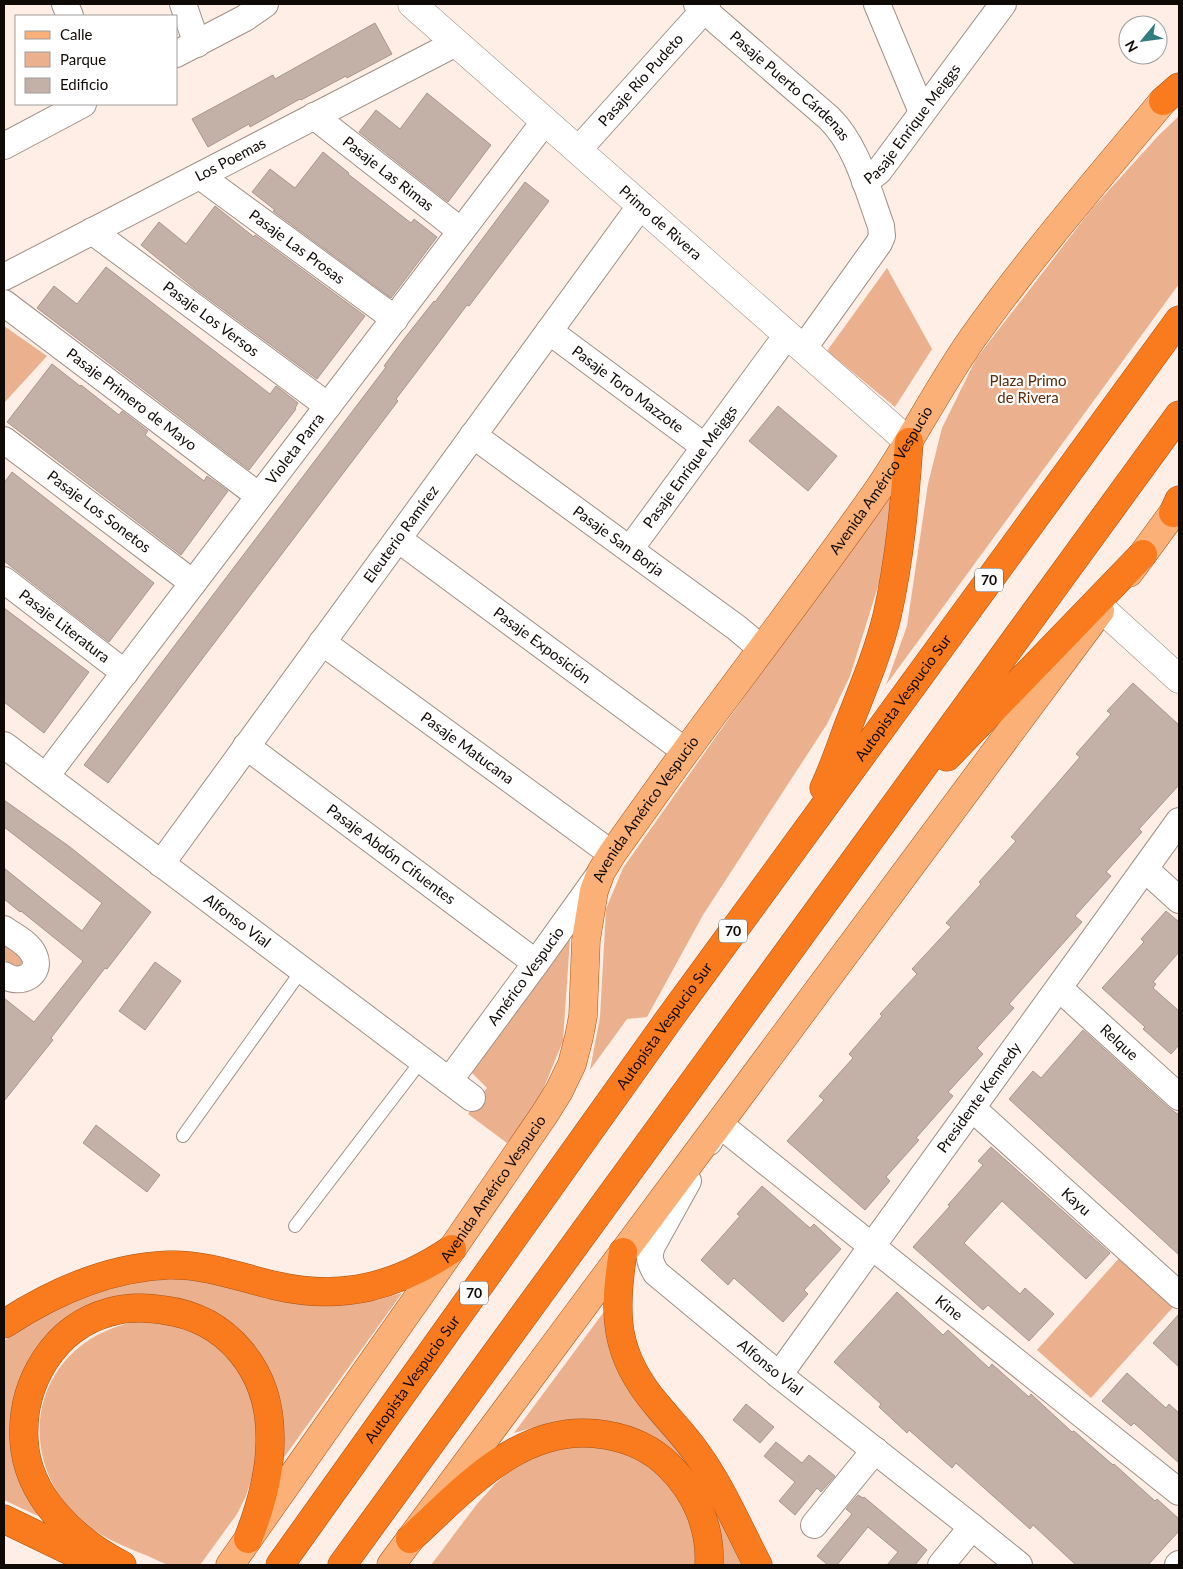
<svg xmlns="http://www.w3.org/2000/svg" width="1183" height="1569" viewBox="0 0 1183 1569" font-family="Lato,sans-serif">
  <rect width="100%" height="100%" fill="#feeee5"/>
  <g fill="#ebb08e">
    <polygon points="1179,116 1179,284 886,685 907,626 928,484 942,428 976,359 1091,210 1159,135"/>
    <polygon points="887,268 932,349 895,407 827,351"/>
    <polygon points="4,326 47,356 4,403"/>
    <polygon points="905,470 889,551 850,676 827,724 703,915 647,1017 627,1019 590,1070 600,1017 606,909 623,868"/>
    <polygon points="571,924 563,1041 538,1102 507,1143 468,1114 487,1088 470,1071"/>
    <polygon points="4,942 26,959 17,970 4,959"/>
    <polygon points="1121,1256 1175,1305 1091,1398 1037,1350"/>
    <polygon points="175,1279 199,1280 348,1304 377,1300 402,1293 275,1470 280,1418 196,1306 49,1338 25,1488 38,1516 4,1500 4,1341 44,1313 94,1292 136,1282"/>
    <path d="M606,1309V1330L609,1348L621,1378L630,1392L679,1445L747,1565H719L639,1432C600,1413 554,1421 514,1433Z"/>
    <path d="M138,1321L172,1322L204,1336L231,1357L252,1393L258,1431L254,1471L246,1496L237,1514L200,1565C190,1565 178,1567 169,1565C162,1563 155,1559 148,1556C125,1547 103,1538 84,1523C41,1487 25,1424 55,1375C74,1344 103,1328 138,1321Z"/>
    <polygon points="610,1445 656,1468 689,1512 699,1565 431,1565 477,1504 496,1483 511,1470 525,1461 560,1446"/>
  </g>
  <g fill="#c3b0a6" stroke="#a9968c">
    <polygon points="375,23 392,54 347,78 346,76 301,100 300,99 250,127 249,124 208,147 192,119 273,75 275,79"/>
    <polygon points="427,93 491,145 448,202 359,132 376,110 400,129"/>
    <polygon points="323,152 349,173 348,174 411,223 414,219 437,237 391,298 273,211 275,210 252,192 270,169 295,188"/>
    <polygon points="525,182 549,201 469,306 467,305 437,345 396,399 398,401 108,783 84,765 386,367 384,366 404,339 434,301 435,302"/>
    <polygon points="215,206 254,237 255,235 365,316 317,379 194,288 141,245 159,222 186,244"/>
    <polygon points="106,267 270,394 276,386 298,403 295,408 296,409 249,470 37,308 54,286 77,304"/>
    <polygon points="52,364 80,386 81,385 119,415 122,411 148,431 145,435 204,481 207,476 228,491 181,555 7,422"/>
    <polygon points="778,406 837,456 808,491 749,441"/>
    <polygon points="12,472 154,583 109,642 4,561 4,483"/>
    <polygon points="4,608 89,672 44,733 4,702"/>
    <polygon points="1133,683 1179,725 1179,785 1139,829 1142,832 1106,872 1111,876 1075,916 1082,922 1009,1004 1014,1008 977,1048 983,1054 948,1092 953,1096 916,1138 919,1140 886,1177 890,1181 865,1210 787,1141 824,1100 819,1096 853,1058 849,1054 882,1016 880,1014 917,974 912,969 951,927 946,923 981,884 979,882 1016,841 1011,837 1080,757 1076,754 1111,714 1107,711"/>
    <polygon points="4,800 70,847 151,912 107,969 105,968 51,1038 53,1040 4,1101 4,998 34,1022 83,961 21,911 20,912 4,899 4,868 82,931 102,903 4,827"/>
    <polygon points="1166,911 1179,922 1179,952 1153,982 1156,984 1153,988 1179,1011 1179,1045 1171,1054 1143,1029 1145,1027 1102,988 1144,942 1141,939"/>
    <polygon points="155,962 181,981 145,1030 119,1011"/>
    <polygon points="1083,1030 1169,1108 1179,1115 1179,1255 1009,1099 1033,1071 1041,1078"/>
    <polygon points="96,1125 160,1175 147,1192 83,1143"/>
    <polygon points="991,1147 1110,1253 1086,1279 1002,1201 964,1243 1020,1294 1025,1288 1054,1314 1029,1341 988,1305 983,1310 913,1247 950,1206 948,1205 983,1165 978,1161"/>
    <polygon points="762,1186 810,1228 814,1224 841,1249 804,1290 808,1294 783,1322 734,1278 728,1285 701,1260 740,1216 737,1214"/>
    <polygon points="897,1292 943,1335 948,1330 989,1368 992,1364 1029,1397 1031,1394 1072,1432 1074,1431 1113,1465 1114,1464 1155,1501 1157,1499 1179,1519 1179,1531 1148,1565 1076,1565 1033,1525 1030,1529 956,1463 952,1468 909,1430 907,1433 879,1407 881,1404 834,1362"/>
    <polygon points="1179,1314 1179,1367 1153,1343"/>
    <polygon points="1127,1373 1166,1408 1169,1404 1179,1413 1179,1463 1134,1423 1131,1426 1102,1401"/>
    <polygon points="746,1404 774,1427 760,1443 733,1420"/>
    <polygon points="776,1442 802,1463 809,1455 835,1476 821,1492 817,1488 795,1515 779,1501 795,1482 764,1456"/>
    <polygon points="858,1495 863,1498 864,1497 927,1550 915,1565 887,1565 898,1552 868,1527 837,1565 828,1565 817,1556 852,1514 846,1509"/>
  </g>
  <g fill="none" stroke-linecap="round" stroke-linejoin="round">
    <defs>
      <g id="service">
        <polyline points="183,1136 302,970"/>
        <polyline points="295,1226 422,1060"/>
      </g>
      <g id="minor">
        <polyline points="65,4 70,16"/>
        <polyline points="183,4 197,44"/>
        <path id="s1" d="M697,4L829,118C857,145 868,191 881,226L882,236L879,243L803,349"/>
        <polyline points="877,4 922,112"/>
        <polyline points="176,54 245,18 265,4"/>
        <path id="s2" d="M314,116L461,231"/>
        <polyline points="4,146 83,104"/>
        <path id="s3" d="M578,150L704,10L707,4"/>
        <path id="s4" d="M200,176L395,319"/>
        <path id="s5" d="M865,182L879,171L1003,4"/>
        <path id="s6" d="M92,231L328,406"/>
        <path id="s7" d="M4,277L456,43"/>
        <path id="s8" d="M4,303L259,496"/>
        <path id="s9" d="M549,331L705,447"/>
        <path id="s10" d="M473,435L737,628L762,649"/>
        <path id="s11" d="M4,440L193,583"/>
        <path id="s12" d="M398,539L685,751"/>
        <path id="s13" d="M630,549L787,335"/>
        <path id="s14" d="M4,580L125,673"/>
        <path id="s15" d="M322,642L612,854"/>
        <path id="s16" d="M4,745L472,1098"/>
        <path id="s17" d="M246,746L536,963"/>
        <path id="s18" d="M46,776L545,121"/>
        <path id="s19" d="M161,864L641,205"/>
        <polyline points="1145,869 1179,900"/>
        <path d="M4,929C13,936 29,943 34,955C43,975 19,986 4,975"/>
        <path id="s20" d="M1059,988L1179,1097"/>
        <path id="s21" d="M449,1081L536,963L599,875"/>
        <path id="s22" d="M972,1108L1179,1295"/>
        <path id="s23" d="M709,1142L719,1124L1179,1492"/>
        <path id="s24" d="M688,1181L652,1246C648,1257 650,1263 656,1273L779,1375L972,1527L1019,1565"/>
        <path id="s25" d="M779,1375L1179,821"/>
        <polyline points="814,1525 875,1450"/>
        <polyline points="941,1565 972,1527"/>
        <polyline points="1178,1565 1179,1564"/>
      </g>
      <g id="tertiary">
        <path id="s26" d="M412,4L909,442"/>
        <polyline points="1102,609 1179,679"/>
      </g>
      <g id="primary">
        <polyline points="1129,573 1173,513"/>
        <path id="s27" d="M230,1565L452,1249L544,1115L559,1091L572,1064L579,1037L583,1016L586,940L594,891L601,872L612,854C637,819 661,785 686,751C749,665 814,581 875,494C910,444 937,389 972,339C1031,256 1098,179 1163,101"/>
        <polyline points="391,1565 1100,611"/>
      </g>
      <g id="motorway">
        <polyline points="1163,101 1179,87"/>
        <polyline points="1173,513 1179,500"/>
        <polyline points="947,757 1143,554"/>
        <path d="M824,788C834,767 841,745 849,724C863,688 878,653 887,616C900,559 905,500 909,442"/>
        <path d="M623,1252C613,1314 614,1355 657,1405C670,1421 684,1435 696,1452C721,1486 738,1527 758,1565"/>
        <path d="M4,1324C53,1292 110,1267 169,1265C207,1264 241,1278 277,1286C342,1301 398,1286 452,1249"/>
        <polyline points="4,1519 68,1550 94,1560"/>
        <path d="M410,1539C465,1489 523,1420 606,1435C630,1439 652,1449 669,1466C696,1492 711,1528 709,1565"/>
        <path d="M122,1565C74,1540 27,1497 24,1440C21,1383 54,1327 110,1312C127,1307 145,1307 163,1310C228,1318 270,1371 270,1436C271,1471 261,1506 248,1539"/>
        <path id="s28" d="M280,1565L667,1022L1179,320"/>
        <polyline points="342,1565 1179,415"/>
      </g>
    </defs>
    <use href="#service" stroke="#a18f85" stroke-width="14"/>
    <use href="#minor" stroke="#a18f85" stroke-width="28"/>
    <use href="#tertiary" stroke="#a18f85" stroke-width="29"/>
    <use href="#primary" stroke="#a75315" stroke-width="29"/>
    <use href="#motorway" stroke="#a75315" stroke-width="29"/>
    <use href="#service" stroke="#fff" stroke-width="12"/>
    <use href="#minor" stroke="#fff" stroke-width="26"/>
    <use href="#tertiary" stroke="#fff" stroke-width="28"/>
    <use href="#primary" stroke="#fbb077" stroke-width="28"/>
    <use href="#motorway" stroke="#f97b1d" stroke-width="28"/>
  </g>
  <g text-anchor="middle" stroke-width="4.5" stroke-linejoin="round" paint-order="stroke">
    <g fill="#fff" stroke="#585451" stroke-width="1">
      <rect x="975" y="568.5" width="28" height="23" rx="4"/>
      <rect x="719" y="919.5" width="28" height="23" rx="4"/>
      <rect x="460" y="1281.5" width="28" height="23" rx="4"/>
    </g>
    <g font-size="14" font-weight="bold" fill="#100a07">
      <text x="989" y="585">70</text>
      <text x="733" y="936">70</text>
      <text x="474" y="1298">70</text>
    </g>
    <g font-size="15" fill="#100a07" stroke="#fff">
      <text dy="5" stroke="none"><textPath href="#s3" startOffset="94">Pasaje Río Pudeto</textPath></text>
      <text dy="5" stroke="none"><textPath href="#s1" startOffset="124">Pasaje Puerto Cárdenas</textPath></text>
      <text dy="5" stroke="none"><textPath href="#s5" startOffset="75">Pasaje Enrique Meiggs</textPath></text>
      <text dy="5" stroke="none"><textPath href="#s7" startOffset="255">Los Poemas</textPath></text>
      <text dy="5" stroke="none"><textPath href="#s2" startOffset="94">Pasaje Las Rimas</textPath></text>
      <text dy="5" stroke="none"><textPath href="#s26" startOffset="331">Primo de Rivera</textPath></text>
      <text dy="5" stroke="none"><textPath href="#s4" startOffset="120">Pasaje Las Prosas</textPath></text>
      <text dy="5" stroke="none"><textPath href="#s6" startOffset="148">Pasaje Los Versos</textPath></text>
      <text dy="5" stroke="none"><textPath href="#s9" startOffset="98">Pasaje Toro Mazzote</textPath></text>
      <text dy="5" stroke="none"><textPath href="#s8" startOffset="160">Pasaje Primero de Mayo</textPath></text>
      <text dy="5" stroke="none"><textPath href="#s18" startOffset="411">Violeta Parra</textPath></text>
      <text dy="5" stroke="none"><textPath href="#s13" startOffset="102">Pasaje Enrique Meiggs</textPath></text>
      <text dy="5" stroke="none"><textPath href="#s27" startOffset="1284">Avenida Américo Vespucio</textPath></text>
      <text dy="5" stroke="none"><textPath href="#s11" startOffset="119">Pasaje Los Sonetos</textPath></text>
      <text dy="5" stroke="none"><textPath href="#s19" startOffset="408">Eleuterio Ramírez</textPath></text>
      <text dy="5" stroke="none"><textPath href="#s10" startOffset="180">Pasaje San Borja</textPath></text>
      <text dy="5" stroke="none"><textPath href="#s14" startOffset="76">Pasaje Literatura</textPath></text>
      <text dy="5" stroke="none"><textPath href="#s12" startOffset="179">Pasaje Exposición</textPath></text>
      <text dy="5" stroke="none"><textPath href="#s28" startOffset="1068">Autopista Vespucio Sur</textPath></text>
      <text dy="5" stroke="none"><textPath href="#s15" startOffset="180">Pasaje Matucana</textPath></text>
      <text dy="5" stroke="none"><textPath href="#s27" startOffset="879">Avenida Américo Vespucio</textPath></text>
      <text dy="5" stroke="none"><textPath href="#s17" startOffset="181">Pasaje Abdón Cifuentes</textPath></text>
      <text dy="5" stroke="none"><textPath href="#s16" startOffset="292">Alfonso Vial</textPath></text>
      <text dy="5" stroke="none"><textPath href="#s21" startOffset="130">Américo Vespucio</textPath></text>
      <text dy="5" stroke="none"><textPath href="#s28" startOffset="662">Autopista Vespucio Sur</textPath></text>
      <text dy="5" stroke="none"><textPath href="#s20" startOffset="81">Relque</textPath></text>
      <text dy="5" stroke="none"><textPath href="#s25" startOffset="342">Presidente Kennedy</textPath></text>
      <text dy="5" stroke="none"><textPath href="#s27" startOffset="459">Avenida Américo Vespucio</textPath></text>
      <text dy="5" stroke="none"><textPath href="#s22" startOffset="140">Kayu</textPath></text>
      <text dy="5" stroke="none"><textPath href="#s23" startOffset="315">Kine</textPath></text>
      <text dy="5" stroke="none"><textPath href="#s24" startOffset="251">Alfonso Vial</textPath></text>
      <text dy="5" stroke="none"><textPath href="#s28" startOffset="228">Autopista Vespucio Sur</textPath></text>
    </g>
    <g font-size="15" fill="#5d2a05" stroke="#fff">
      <text x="1028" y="386">Plaza Primo<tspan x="1028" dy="17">de Rivera</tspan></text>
    </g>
  </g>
  <rect width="1183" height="1569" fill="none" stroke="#100a07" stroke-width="10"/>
  <rect x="15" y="15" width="162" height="90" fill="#ffffff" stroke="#9f9d9c"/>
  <rect x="25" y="31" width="25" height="8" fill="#fbb077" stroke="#9f9d9c"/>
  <text x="60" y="40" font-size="15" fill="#100a07">Calle</text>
  <rect x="25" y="52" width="25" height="15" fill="#ebb08e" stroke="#9f9d9c"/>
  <text x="60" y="65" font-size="15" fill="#100a07">Parque</text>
  <rect x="25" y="78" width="25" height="15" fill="#c3b0a6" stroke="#9f9d9c"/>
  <text x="60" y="90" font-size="15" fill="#100a07">Edificio</text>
  <g transform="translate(1143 40) rotate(241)"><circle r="24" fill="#ffffff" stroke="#9f9d9c"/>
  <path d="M0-4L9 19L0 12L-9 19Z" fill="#327b7f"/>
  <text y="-8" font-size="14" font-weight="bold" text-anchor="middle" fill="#100a07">N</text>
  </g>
</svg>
